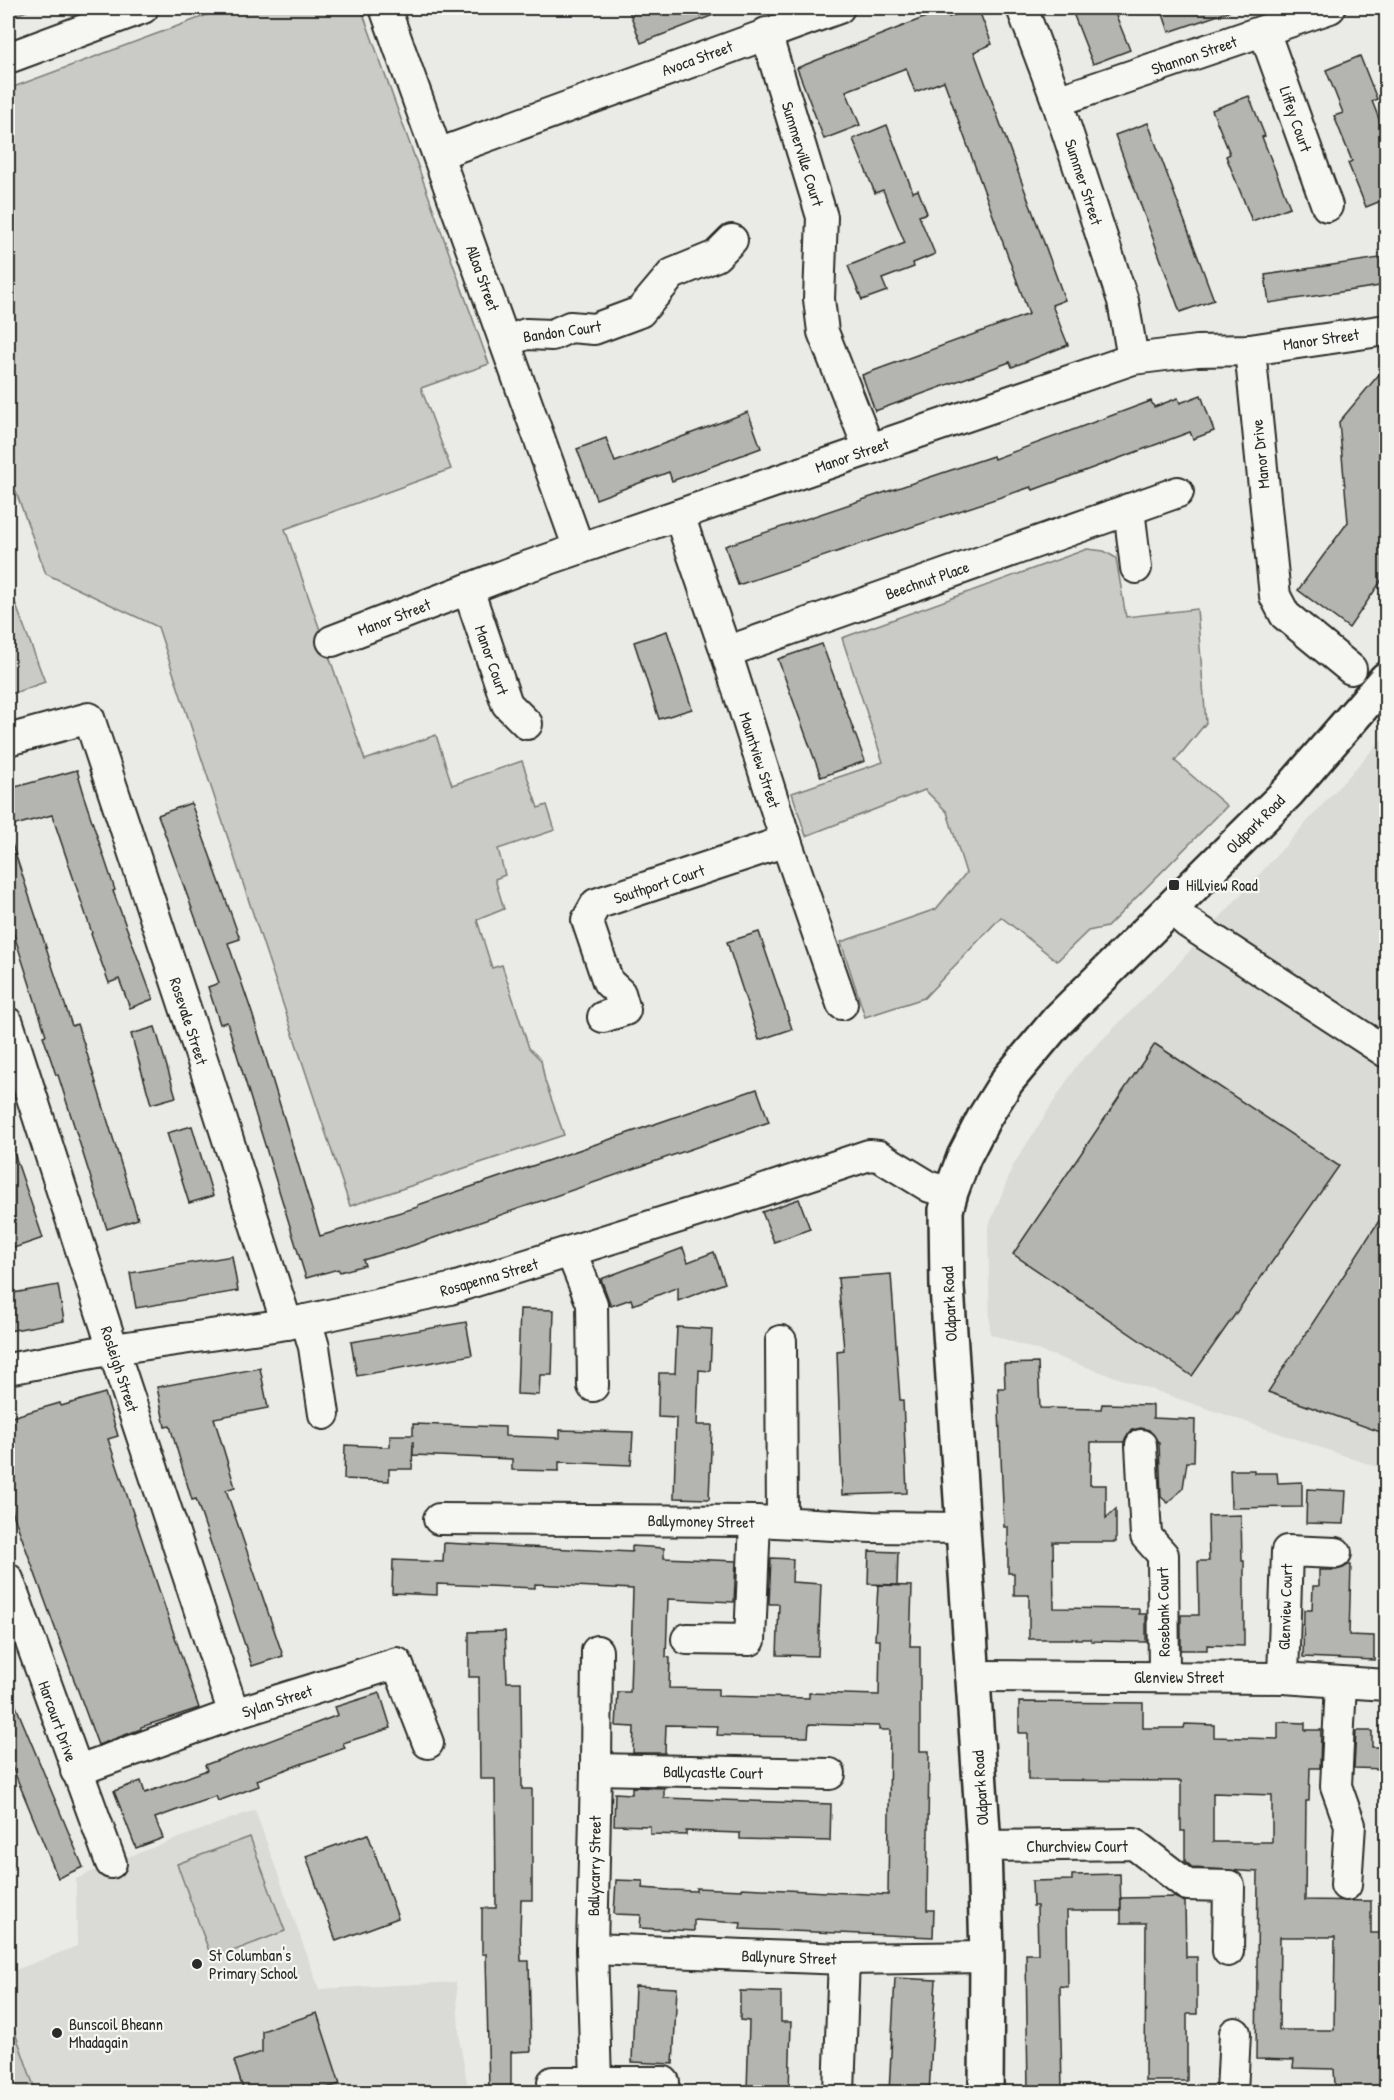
<svg xmlns="http://www.w3.org/2000/svg" width="1394" height="2100" viewBox="0 0 1394 2100" font-family="'Patrick Hand',sans-serif">
  <rect width="100%" height="100%" fill="#eaeae6"/>
  <filter id="ink" filterUnits="userSpaceOnUse"><feTurbulence type="fractalNoise" baseFrequency=".0167" numOctaves="2"/><feDisplacementMap in="SourceGraphic" scale="12" xChannelSelector="R" yChannelSelector="G"/><feConvolveMatrix kernelMatrix="1 2 1 2 8 2 1 2 1" color-interpolation-filters="sRGB"/></filter>
  <g filter="url(#ink)">
    <g fill="#dadad6">
      <polygon points="1386,735 1386,1470 990,1334 988,1228 1014,1164 1077,1065 1176,966"/>
      <polygon points="255,1810 319,1989 456,1982 460,2044 469,2092 8,2092 8,1973 77,1946 76,1879 111,1863"/>
    </g>
    <g fill="#cacac7" stroke="#7a7a79" stroke-width="1.5">
      <polygon points="8,8 35,8 8,18"/>
      <polygon points="226,8 361,8 489,364 421,388 451,469 285,529 365,760 436,735 452,785 522,761 538,808 547,805 555,830 498,849 505,875 495,879 504,909 477,920 492,968 502,965 529,1048 541,1060 545,1081 564,1135 350,1206 158,627 46,574 8,470 8,89"/>
      <polygon points="1087,549 1104,551 1116,558 1126,617 1197,609 1206,723 1175,761 1227,806 1107,927 1088,931 1057,961 1001,917 924,998 865,1017 841,942 936,909 966,873 947,812 925,790 806,836 792,793 883,762 842,638"/>
      <polygon points="8,584 45,682 8,695"/>
      <polygon points="250,1837 285,1931 212,1959 177,1864"/>
      <polygon points="12,2024 36,2092 8,2092 8,2026"/>
    </g>
    <g fill="#b4b4b1" stroke="#2b2b2b" stroke-width="1.5" fill-rule="evenodd">
      <polygon points="628,8 728,8 729,9 641,43"/>
      <polygon points="973,8 978,8 992,44 974,52 1065,300 1052,305 1068,345 1012,367 1010,362 875,411 862,375 1029,314 944,81 915,92 906,68 846,91 860,125 824,139 797,68 946,9 949,17"/>
      <polygon points="1071,8 1113,8 1130,50 1093,64"/>
      <polygon points="1161,8 1229,8 1230,11 1169,32"/>
      <polygon points="1360,56 1377,99 1372,101 1386,137 1386,199 1366,207 1348,163 1352,161 1334,116 1343,113 1326,70"/>
      <polygon points="1249,96 1265,136 1262,137 1290,207 1252,221 1226,156 1230,154 1212,110"/>
      <polygon points="1148,123 1214,300 1180,312 1115,135"/>
      <polygon points="887,125 913,192 918,190 927,213 919,216 935,254 913,263 914,267 882,279 887,291 862,300 848,266 905,243 883,190 875,193 853,139"/>
      <polygon points="1386,257 1386,285 1269,303 1265,275"/>
      <polygon points="1386,366 1386,574 1349,628 1298,590 1348,522 1339,422"/>
      <polygon points="1201,395 1214,431 1193,439 1190,432 1033,490 1031,487 738,585 725,546 993,456 994,459 1151,401 1154,407 1178,398 1180,403"/>
      <polygon points="748,412 761,448 672,481 669,472 596,499 577,449 606,438 615,462"/>
      <polygon points="667,631 692,709 659,719 634,642"/>
      <polygon points="822,644 865,761 821,777 778,659"/>
      <polygon points="77,770 84,794 83,794 115,890 113,891 153,999 130,1008 119,979 109,983 91,934 92,933 52,815 8,827 8,789"/>
      <polygon points="191,803 240,939 228,943 252,1013 320,1236 418,1207 418,1205 757,1089 769,1122 405,1248 363,1260 365,1265 340,1272 338,1269 306,1278 227,1022 220,1024 208,987 219,983 158,815"/>
      <polygon points="8,844 12,844 72,1026 77,1024 84,1044 138,1219 107,1229 58,1075 56,1075 43,1036 46,1035 8,916"/>
      <polygon points="759,932 792,1029 759,1040 727,942"/>
      <polygon points="155,1027 176,1097 151,1104 131,1034"/>
      <polygon points="1155,1044 1339,1166 1192,1376 1013,1254"/>
      <polygon points="192,1126 213,1196 189,1203 167,1133"/>
      <polygon points="8,1144 11,1144 43,1238 8,1250"/>
      <polygon points="799,1199 810,1229 774,1242 762,1212"/>
      <polygon points="1386,1210 1386,1434 1268,1392"/>
      <polygon points="683,1248 688,1262 714,1252 725,1283 678,1301 678,1287 633,1305 631,1299 611,1306 601,1279"/>
      <polygon points="232,1256 238,1291 136,1308 130,1273"/>
      <polygon points="891,1274 900,1400 903,1400 907,1493 842,1495 837,1351 844,1350 838,1278"/>
      <polygon points="58,1285 64,1321 8,1331 8,1294"/>
      <polygon points="520,1309 554,1310 552,1375 540,1375 539,1395 517,1394"/>
      <polygon points="466,1322 472,1355 357,1376 351,1342"/>
      <polygon points="677,1327 712,1329 710,1371 699,1370 697,1425 712,1425 709,1499 674,1498 676,1418 658,1417 659,1373 675,1373"/>
      <polygon points="1038,1363 1040,1408 1101,1409 1102,1404 1153,1405 1153,1418 1195,1420 1194,1462 1187,1462 1183,1488 1168,1503 1161,1497 1159,1443 1149,1430 1141,1428 1132,1430 1126,1437 1124,1442 1091,1442 1090,1485 1106,1485 1106,1518 1116,1509 1116,1542 1053,1542 1054,1608 1139,1609 1139,1614 1146,1614 1146,1642 1091,1641 1091,1639 1029,1639 1029,1595 1014,1595 1014,1573 1008,1573 1008,1527 1004,1527 998,1388 1005,1388 1004,1364"/>
      <polygon points="260,1368 268,1408 214,1418 235,1487 226,1490 283,1656 252,1666 196,1499 192,1500 170,1426 165,1427 157,1387"/>
      <polygon points="105,1393 118,1436 108,1439 199,1708 141,1727 141,1729 98,1745 8,1500 8,1418 60,1403 61,1406"/>
      <polygon points="413,1424 505,1427 505,1436 535,1437 560,1438 560,1430 633,1432 631,1465 559,1462 559,1471 512,1470 512,1459 413,1455 413,1441 412,1469 389,1469 389,1481 344,1479 345,1445 390,1447 390,1435 413,1435"/>
      <polygon points="1230,1470 1254,1470 1254,1473 1277,1473 1278,1483 1302,1482 1302,1507 1231,1508"/>
      <polygon points="1307,1489 1346,1491 1344,1524 1306,1523"/>
      <polygon points="1241,1515 1242,1561 1244,1561 1244,1646 1207,1645 1207,1650 1181,1650 1181,1615 1199,1615 1198,1561 1209,1561 1208,1516"/>
      <polygon points="444,1543 632,1552 632,1546 664,1548 664,1558 736,1561 734,1602 668,1599 666,1657 670,1658 669,1688 718,1689 718,1696 809,1698 809,1693 879,1695 880,1640 875,1640 878,1585 912,1586 910,1646 920,1646 920,1751 929,1751 927,1910 934,1910 933,1937 740,1929 741,1923 694,1920 694,1931 640,1928 641,1915 614,1914 616,1880 643,1881 642,1888 669,1890 696,1891 696,1888 742,1890 742,1888 888,1895 890,1730 879,1730 879,1726 809,1724 808,1737 740,1736 717,1735 718,1726 666,1725 665,1753 633,1753 634,1727 616,1726 618,1692 630,1692 633,1589 535,1584 535,1588 437,1584 437,1595 392,1593 393,1560 443,1562"/>
      <polygon points="869,1551 898,1552 897,1585 868,1584"/>
      <polygon points="771,1558 793,1559 792,1582 821,1584 818,1656 777,1655 779,1604 769,1604"/>
      <polygon points="1348,1565 1351,1565 1349,1635 1374,1636 1374,1660 1303,1657 1304,1610 1312,1610 1313,1586 1319,1586 1319,1570 1336,1570 1343,1568"/>
      <polygon points="505,1631 507,1682 521,1682 522,1789 532,1789 532,1900 521,1900 520,1931 521,1961 529,1961 531,2051 511,2052 511,2092 489,2092 486,1954 482,1954 482,1908 496,1908 495,1779 480,1779 479,1677 469,1677 469,1632"/>
      <polygon points="8,1687 83,1867 58,1878 8,1757"/>
      <polygon points="380,1693 391,1728 343,1743 345,1748 257,1780 259,1786 218,1801 216,1796 155,1818 163,1838 136,1848 114,1791 141,1781 145,1793 207,1770 205,1765 338,1715 335,1707"/>
      <path d="M1019,1702L1143,1703V1728H1184L1185,1724L1214,1725V1737L1278,1739V1722L1305,1723V1730H1321L1320,1768H1310L1309,1801H1306L1305,1900L1371,1901V1933H1386V2092H1342V2085H1335L1334,2069L1293,2068L1294,2060L1256,2059L1258,1872L1193,1868L1185,1861V1831H1181V1781L1028,1780V1733H1019ZM1213,1793L1272,1795V1842H1213ZM1280,1937H1335L1334,2030H1279Z"/>
      <polygon points="1356,1731 1372,1731 1372,1747 1386,1747 1386,1769 1354,1768"/>
      <polygon points="632,1787 664,1788 664,1798 831,1804 830,1841 740,1839 740,1833 710,1832 686,1831 686,1835 650,1834 650,1826 614,1825 615,1793 632,1794"/>
      <polygon points="368,1834 398,1918 336,1941 306,1856"/>
      <polygon points="1120,1874 1121,1911 1067,1911 1068,1987 1060,1986 1062,2091 1028,2091 1026,1954 1038,1954 1037,1906 1033,1906 1032,1881 1072,1880 1072,1875"/>
      <polygon points="1174,1897 1185,1902 1186,1957 1197,1957 1197,2014 1187,2014 1187,2081 1145,2081 1146,1923 1121,1923 1121,1898"/>
      <polygon points="895,1978 936,1980 929,2092 889,2092"/>
      <polygon points="635,1986 677,1988 673,2064 632,2062"/>
      <polygon points="740,1991 781,1992 781,2022 791,2022 789,2092 747,2092 749,2021 740,2020"/>
      <polygon points="317,2013 340,2084 313,2092 244,2092 234,2061 262,2052 262,2031"/>
    </g>
    <g fill="none" stroke-linecap="round" stroke-linejoin="round">
      <defs>
        <g id="minor">
          <polyline points="385,8 579,549"/>
          <polyline points="1022,8 1057,101 1123,301 1133,359"/>
          <polyline points="1264,31 1327,206"/>
          <polyline points="766,33 822,217 819,299 823,332 869,449"/>
          <polyline points="8,58 143,8"/>
          <polyline points="1057,101 1330,8"/>
          <polyline points="438,154 839,8"/>
          <polyline points="506,342 526,334 552,335 570,327 594,329 640,312 672,274 716,256 732,240"/>
          <polyline points="1250,350 1275,596 1285,615 1351,669"/>
          <polyline points="1129,509 1136,568"/>
          <polyline points="679,515 726,652 786,841 842,1004"/>
          <polyline points="468,589 507,704 527,724"/>
          <polyline points="332,641 523,568 1133,359 1197,351 1250,350 1386,330"/>
          <polyline points="726,652 1178,492"/>
          <polyline points="8,740 89,718 206,1071 287,1324"/>
          <polyline points="1171,908 1188,923 1386,1052"/>
          <polyline points="603,1017 625,1010 620,993 608,982 587,920 596,904 786,841"/>
          <polyline points="8,1023 113,1349 234,1714"/>
          <polyline points="571,1252 592,1304 593,1386"/>
          <polyline points="306,1320 314,1347 324,1414"/>
          <polyline points="781,1341 782,1522"/>
          <polyline points="8,1369 113,1349 287,1324 450,1289 743,1197 869,1155 879,1156 930,1187 951,1192"/>
          <polyline points="1141,1445 1146,1536 1163,1555 1164,1677"/>
          <polyline points="439,1519 755,1521 872,1527 962,1528"/>
          <polyline points="8,1579 111,1863"/>
          <polyline points="687,1639 750,1640 755,1521"/>
          <polyline points="971,1676 1283,1678 1386,1685"/>
          <polyline points="1283,1678 1287,1551 1336,1553"/>
          <polyline points="1341,1683 1336,1786 1350,1825 1346,1885"/>
          <polyline points="596,1769 830,1774"/>
          <polyline points="76,1771 234,1714 397,1663 428,1743"/>
          <polyline points="984,1846 1134,1844 1187,1885 1229,1886 1228,1951"/>
          <polyline points="592,1949 844,1959 987,1957"/>
          <polyline points="553,2082 664,2082"/>
          <polyline points="596,2082 592,1949 596,1769 597,1651"/>
          <polyline points="839,2092 844,1959"/>
          <polyline points="1232,2092 1235,2033"/>
        </g>
        <polyline id="major" points="986,2092 987,1957 984,1846 947,1287 946,1210 951,1192 964,1157 984,1118 1007,1081 1058,1020 1288,792 1386,679"/>
      </defs>
      <use href="#minor" stroke="#2b2b2b" stroke-width="34"/>
      <use href="#major" stroke="#2b2b2b" stroke-width="38"/>
      <use href="#minor" stroke="#f6f6f2" stroke-width="30"/>
      <use href="#major" stroke="#f6f6f2" stroke-width="33"/>
    </g>
  </g>
  <g fill="#2b2b2b" stroke="#f6f6f2" stroke-width="2">
    <rect x="1168" y="879" width="12" height="12" rx="3"/>
    <circle cx="197" cy="1964" r="6"/>
    <circle cx="57" cy="2033" r="6"/>
  </g>
  <g text-anchor="middle" stroke-width="4.5" stroke-linejoin="round" paint-order="stroke">
    <g font-size="16" fill="#2b2b2b" stroke="#f6f6f2">
      <text transform="translate(1194 55) rotate(-19)" y="6">Shannon Street</text>
      <text transform="translate(697 58) rotate(-20)" y="6">Avoca Street</text>
      <text transform="translate(1296 119) rotate(71)" y="6">Liffey Court</text>
      <text transform="translate(803 154) rotate(73)" y="6">Summerville Court</text>
      <text transform="translate(1084 182) rotate(72)" y="6">Summer Street</text>
      <text transform="translate(483 278) rotate(70)" y="6">Alloa Street</text>
      <text transform="translate(562 331) rotate(-8)" y="6">Bandon Court</text>
      <text transform="translate(1321 339) rotate(-8)" y="6">Manor Street</text>
      <text transform="translate(1260 454) rotate(-96)" y="6">Manor Drive</text>
      <text transform="translate(852 455) rotate(-19)" y="6">Manor Street</text>
      <text transform="translate(927 580) rotate(-19)" y="6">Beechnut Place</text>
      <text transform="translate(394 617) rotate(-21)" y="6">Manor Street</text>
      <text transform="translate(492 660) rotate(71)" y="6">Manor Court</text>
      <text transform="translate(760 760) rotate(72)" y="6">Mountview Street</text>
      <text transform="translate(1255 824) rotate(-45)" y="6">Oldpark Road</text>
      <text transform="translate(659 884) rotate(-18)" y="6">Southport Court</text>
      <text transform="translate(189 1021) rotate(72)" y="6">Rosevale Street</text>
      <text transform="translate(489 1277) rotate(-16)" y="6">Rosapenna Street</text>
      <text transform="translate(949 1304) rotate(-93)" y="6">Oldpark Road</text>
      <text transform="translate(120 1369) rotate(72)" y="6">Rosleigh Street</text>
      <text transform="translate(701 1521) rotate(1)" y="6">Ballymoney Street</text>
      <text transform="translate(1285 1607) rotate(-88)" y="6">Glenview Court</text>
      <text transform="translate(1163 1612) rotate(-91)" y="6">Rosebank Court</text>
      <text x="1179" y="1683">Glenview Street</text>
      <text transform="translate(277 1701) rotate(-18)" y="6">Sylan Street</text>
      <text transform="translate(58 1721) rotate(70)" y="6">Harcourt Drive</text>
      <text transform="translate(713 1772) rotate(1)" y="6">Ballycastle Court</text>
      <text transform="translate(980 1788) rotate(-94)" y="6">Oldpark Road</text>
      <text x="1077" y="1852">Churchview Court</text>
      <text transform="translate(594 1866) rotate(-89)" y="6">Ballycarry Street</text>
      <text transform="translate(789 1957) rotate(2)" y="6">Ballynure Street</text>
    </g>
    <g font-size="16" fill="#2b2b2b" stroke="#f6f6f2" text-anchor="start">
      <text x="1186" y="891">Hillview Road</text>
      <text x="209" y="1961">St Columban's<tspan x="209" dy="18">Primary School</tspan></text>
      <text x="69" y="2030">Bunscoil Bheann<tspan x="69" dy="18">Mhadagain</tspan></text>
    </g>
  </g>
  <rect width="1394" height="2100" fill="none" stroke="#f6f6f2" stroke-width="30"/>
  <rect x="15" y="15" width="1364" height="2070" fill="none" stroke="#2b2b2b" stroke-width="2" filter="url(#ink)"/>
</svg>
